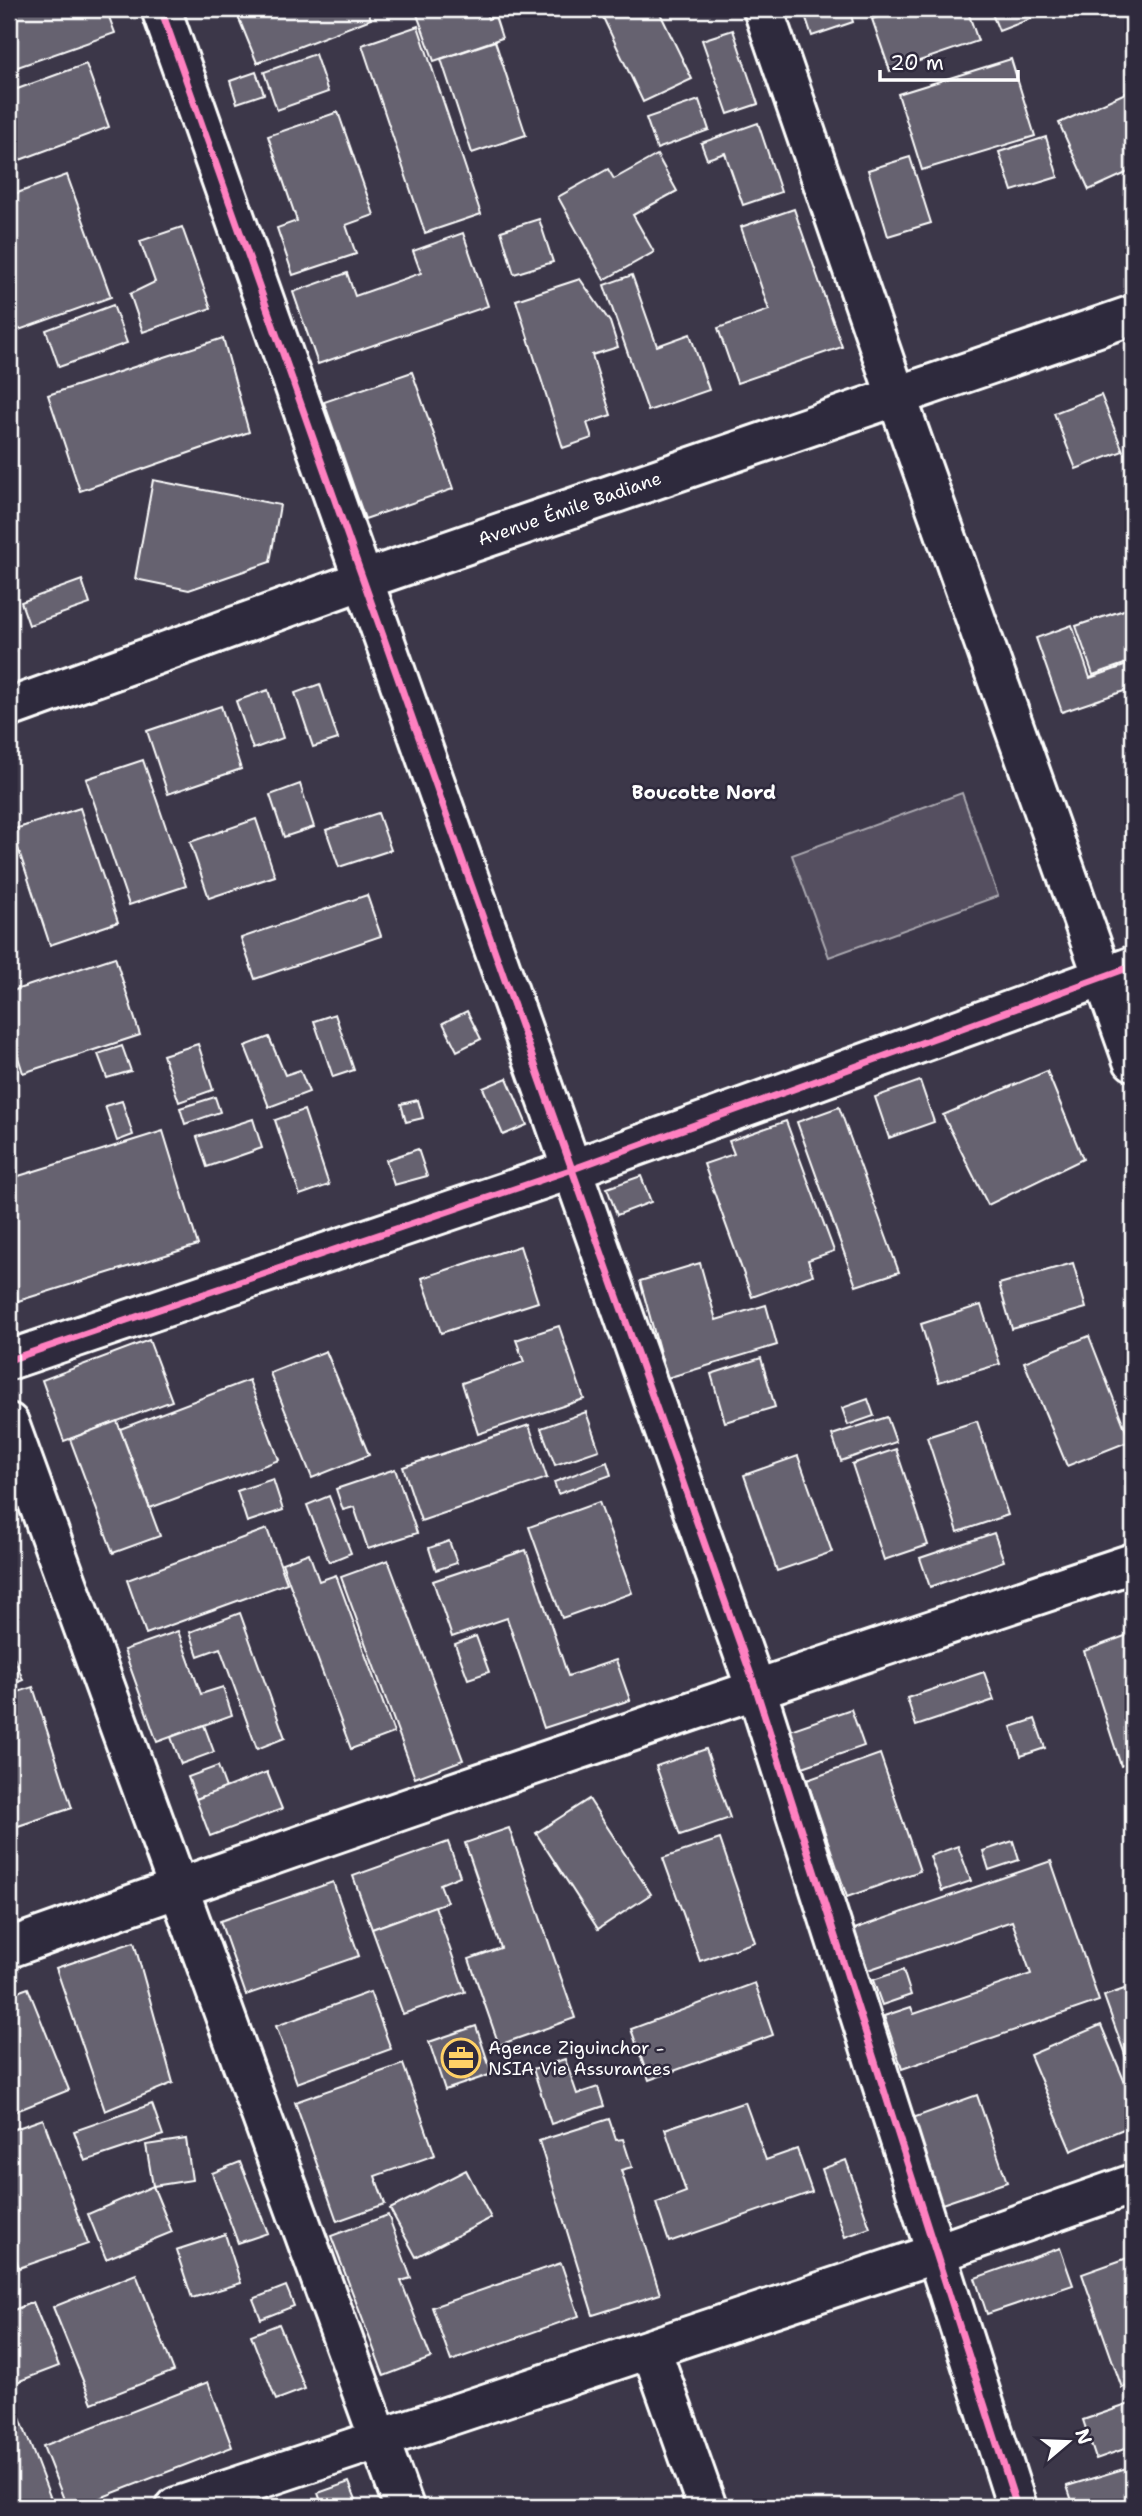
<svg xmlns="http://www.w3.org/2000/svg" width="1142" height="2516" viewBox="0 0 1142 2516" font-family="'Shantell Sans',sans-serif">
  <rect width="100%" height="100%" fill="#3c3749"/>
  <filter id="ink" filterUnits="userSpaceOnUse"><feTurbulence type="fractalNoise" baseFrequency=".0143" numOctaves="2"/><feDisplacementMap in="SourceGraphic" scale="14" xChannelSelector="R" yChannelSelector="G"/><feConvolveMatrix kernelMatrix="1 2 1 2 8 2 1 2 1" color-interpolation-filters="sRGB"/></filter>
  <g filter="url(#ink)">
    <polygon fill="#555060" stroke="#aaa8b0" stroke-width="2" points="962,793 998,896 829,957 792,855"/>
    <g fill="#666270" stroke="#fff" stroke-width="2">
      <polygon points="9,9 106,9 115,33 12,69 9,60"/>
      <polygon points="235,9 367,9 371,19 257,63"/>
      <polygon points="415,9 484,9 488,19 495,16 502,38 434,61"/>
      <polygon points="599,9 658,9 692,79 643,102"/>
      <polygon points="803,9 849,9 853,22 812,36"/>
      <polygon points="901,9 967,9 978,41 890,71 872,19"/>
      <polygon points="990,9 1056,9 999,31"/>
      <polygon points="418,26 481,214 425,233 362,45"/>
      <polygon points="733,30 758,104 728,114 702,40"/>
      <polygon points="495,41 526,135 472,153 441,59"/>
      <polygon points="315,54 328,92 277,110 264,72"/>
      <polygon points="1011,59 1035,136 922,170 898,94"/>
      <polygon points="9,60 16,81 9,83"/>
      <polygon points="86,64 109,127 9,164 9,92"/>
      <polygon points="256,72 264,94 237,103 230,81"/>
      <polygon points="1132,90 1133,170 1089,190 1059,123"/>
      <polygon points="699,100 709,130 657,149 646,118"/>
      <polygon points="338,112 374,215 346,225 356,254 293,275 277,228 297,221 268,136"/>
      <polygon points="758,123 781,192 743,205 725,153 707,159 701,143"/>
      <polygon points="1046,137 1058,177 1012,191 999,152"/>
      <polygon points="657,155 677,191 633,215 654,252 604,280 558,197 608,169 614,179"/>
      <polygon points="910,157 931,223 888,236 868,170"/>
      <polygon points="67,175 111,297 19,330 9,301 9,196"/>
      <polygon points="794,209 842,347 737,383 718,328 769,310 741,227"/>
      <polygon points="539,219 553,262 514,274 501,231"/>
      <polygon points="182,227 211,308 143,332 130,294 155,282 140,241"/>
      <polygon points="463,233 488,306 318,364 293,292 347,273 355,296 421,273 413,251"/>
      <polygon points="632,275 657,346 690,334 709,390 648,411 604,285"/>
      <polygon points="580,279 610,322 618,347 592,355 611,415 587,423 592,438 563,448 516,300"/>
      <polygon points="113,305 127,343 59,367 46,330"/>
      <polygon points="223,338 249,432 80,491 48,395"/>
      <polygon points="412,372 453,489 365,519 324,402"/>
      <polygon points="1101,395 1123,451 1076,469 1054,413"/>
      <polygon points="153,480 280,505 270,562 189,590 135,579"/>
      <polygon points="82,580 90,604 29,625 21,602"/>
      <polygon points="1133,607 1133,661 1093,675 1076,626"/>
      <polygon points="1072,625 1090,678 1133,663 1133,688 1062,712 1036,638"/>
      <polygon points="9,630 15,652 9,654"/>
      <polygon points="320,684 338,739 313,747 295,693"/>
      <polygon points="268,690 283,738 253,749 236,701"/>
      <polygon points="221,706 241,769 168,794 147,731"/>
      <polygon points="143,760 186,886 129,905 86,779"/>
      <polygon points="300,784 314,827 284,837 270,795"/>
      <polygon points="80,808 118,922 50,945 12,830"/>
      <polygon points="378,813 391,850 339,867 326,830"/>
      <polygon points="256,819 275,876 209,898 190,842"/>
      <polygon points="367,895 381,936 255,979 241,938"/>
      <polygon points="115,957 140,1035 23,1073 9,1028 9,992"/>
      <polygon points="467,1011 481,1039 457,1051 443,1023"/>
      <polygon points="335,1014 354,1070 333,1077 314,1021"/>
      <polygon points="269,1037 285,1075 300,1070 309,1092 269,1107 245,1046"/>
      <polygon points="198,1044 213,1090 179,1102 163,1055"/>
      <polygon points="122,1046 131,1071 107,1078 98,1054"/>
      <polygon points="1047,1071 1083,1159 988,1205 943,1115"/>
      <polygon points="507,1078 527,1125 503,1135 483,1088"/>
      <polygon points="920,1081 934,1122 889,1138 875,1097"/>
      <polygon points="215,1097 220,1112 185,1124 180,1108"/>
      <polygon points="418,1100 423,1118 406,1122 401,1104"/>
      <polygon points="122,1101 133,1135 117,1141 105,1106"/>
      <polygon points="839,1107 899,1272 856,1286 797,1122"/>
      <polygon points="304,1110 329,1185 300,1195 275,1120"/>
      <polygon points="253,1119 262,1148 207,1167 197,1137"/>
      <polygon points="786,1121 834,1251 808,1260 813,1275 752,1297 704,1164 734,1154 729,1141"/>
      <polygon points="163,1131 198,1245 18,1301 9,1271 9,1179"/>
      <polygon points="418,1149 427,1176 394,1185 386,1160"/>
      <polygon points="641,1176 651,1202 617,1215 607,1188"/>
      <polygon points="520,1246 538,1302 441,1333 422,1278"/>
      <polygon points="700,1263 716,1320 766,1305 777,1345 667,1378 640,1281"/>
      <polygon points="1073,1263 1086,1308 1012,1329 999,1284"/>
      <polygon points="981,1305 1000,1364 939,1382 921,1324"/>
      <polygon points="559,1326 584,1399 478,1434 462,1383 524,1362 516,1340"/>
      <polygon points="1089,1336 1130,1441 1067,1466 1024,1362"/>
      <polygon points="149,1340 172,1401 64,1441 42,1380"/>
      <polygon points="326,1351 369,1455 312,1478 270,1373"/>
      <polygon points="761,1358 775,1407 725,1422 711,1374"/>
      <polygon points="249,1380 279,1460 150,1508 120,1429"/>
      <polygon points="868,1399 874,1416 848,1425 842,1408"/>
      <polygon points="586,1412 599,1450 555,1465 541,1428"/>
      <polygon points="887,1417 896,1442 841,1461 832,1435"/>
      <polygon points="117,1421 160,1536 113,1553 70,1439"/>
      <polygon points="977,1421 1008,1515 958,1532 927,1437"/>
      <polygon points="529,1425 547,1478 421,1521 403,1467"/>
      <polygon points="896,1449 928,1545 884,1560 852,1464"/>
      <polygon points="798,1456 832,1552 777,1571 744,1475"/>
      <polygon points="607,1462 611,1475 558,1494 554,1482"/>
      <polygon points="395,1469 417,1533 368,1549 354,1507 343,1510 336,1489"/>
      <polygon points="273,1479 283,1510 247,1522 237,1491"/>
      <polygon points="329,1496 351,1553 329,1562 307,1505"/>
      <polygon points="599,1502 632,1593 562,1618 529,1527"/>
      <polygon points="267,1529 287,1583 146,1634 127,1580"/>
      <polygon points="994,1533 1004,1561 930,1587 920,1558"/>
      <polygon points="449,1541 457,1563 436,1570 429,1548"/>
      <polygon points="526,1550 568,1676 616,1660 630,1700 544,1728 507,1618 452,1637 433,1581"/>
      <polygon points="309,1553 319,1581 336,1575 394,1733 351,1749 282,1563"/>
      <polygon points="388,1560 463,1760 415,1778 341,1577"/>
      <polygon points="240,1613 285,1738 257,1749 220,1648 198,1656 190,1632"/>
      <polygon points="178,1631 201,1694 223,1687 232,1715 157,1742 124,1650"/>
      <polygon points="1133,1633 1133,1761 1121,1766 1084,1651"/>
      <polygon points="476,1636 489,1672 468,1679 455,1644"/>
      <polygon points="9,1644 23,1680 9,1686"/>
      <polygon points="984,1672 994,1700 916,1726 907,1698"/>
      <polygon points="33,1687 72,1808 9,1829 9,1695"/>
      <polygon points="851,1709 864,1746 803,1767 790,1730"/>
      <polygon points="1035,1719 1045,1748 1021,1756 1011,1727"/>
      <polygon points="204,1725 214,1752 181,1764 171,1737"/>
      <polygon points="706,1749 730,1818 680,1835 656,1766"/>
      <polygon points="880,1754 920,1871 847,1897 807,1780"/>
      <polygon points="218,1766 226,1788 196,1799 188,1777"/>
      <polygon points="267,1772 282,1809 210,1836 196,1799"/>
      <polygon points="589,1799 651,1894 598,1929 536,1833"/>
      <polygon points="509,1828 575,2018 499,2045 469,1959 501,1948 465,1843"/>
      <polygon points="720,1839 755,1942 700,1961 663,1858"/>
      <polygon points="1013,1841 1019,1860 989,1870 983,1851"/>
      <polygon points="448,1842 460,1876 440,1884 447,1902 372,1929 353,1876"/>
      <polygon points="958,1846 971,1881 942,1891 930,1856"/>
      <polygon points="1051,1861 1099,2001 902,2069 884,2016 911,2007 914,2014 1031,1974 1012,1921 868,1970 854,1929"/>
      <polygon points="333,1882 359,1956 246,1995 220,1921"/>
      <polygon points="435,1906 465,1992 403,2014 372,1929"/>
      <polygon points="134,1942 173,2083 105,2111 56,1968"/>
      <polygon points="903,1970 911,1995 882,2005 873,1980"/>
      <polygon points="755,1983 773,2035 649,2080 631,2029"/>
      <polygon points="1133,1986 1133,2077 1104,1996"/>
      <polygon points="28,1988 69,2090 9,2114 9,1995"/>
      <polygon points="370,1992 391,2049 297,2083 276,2026"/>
      <polygon points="1101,2025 1133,2102 1133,2125 1071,2151 1030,2055"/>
      <polygon points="476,2026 492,2074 445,2090 429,2042"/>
      <polygon points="565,2059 577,2094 598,2087 604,2106 551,2124 533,2069"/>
      <polygon points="403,2064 435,2155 375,2176 385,2204 337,2221 295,2102"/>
      <polygon points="977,2095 1007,2182 936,2206 907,2120"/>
      <polygon points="745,2102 766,2160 797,2149 812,2192 669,2242 656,2203 686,2192 665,2129"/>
      <polygon points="152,2104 163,2135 85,2161 74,2131"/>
      <polygon points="43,2119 88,2244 19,2268 9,2239 9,2131"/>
      <polygon points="609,2119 616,2140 623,2139 632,2167 621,2170 660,2294 593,2315 539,2141"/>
      <polygon points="186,2139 192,2180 153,2186 146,2145"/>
      <polygon points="846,2160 870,2228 845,2237 822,2169"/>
      <polygon points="240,2162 268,2233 238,2243 212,2173"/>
      <polygon points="466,2170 491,2218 416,2257 390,2209"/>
      <polygon points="153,2186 172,2232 106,2259 88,2214"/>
      <polygon points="388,2215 411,2278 401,2281 431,2358 384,2376 331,2236"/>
      <polygon points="225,2234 241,2283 192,2298 176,2250"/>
      <polygon points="1060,2248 1073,2285 987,2314 975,2278"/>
      <polygon points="1133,2256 1133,2384 1122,2388 1082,2274"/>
      <polygon points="561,2263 579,2316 451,2361 432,2307"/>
      <polygon points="136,2274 174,2371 92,2403 53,2307"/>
      <polygon points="286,2286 294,2306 261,2319 253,2299"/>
      <polygon points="33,2302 59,2366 9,2385 9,2312"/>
      <polygon points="279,2324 305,2389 276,2400 251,2335"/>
      <polygon points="208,2382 232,2447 77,2507 67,2507 43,2446"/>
      <polygon points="12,2397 54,2507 9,2507 9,2398"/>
      <polygon points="1133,2403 1133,2446 1096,2459 1083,2420"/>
      <polygon points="1133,2466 1133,2507 1074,2507 1067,2486"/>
      <polygon points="349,2482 359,2507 323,2507 318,2493"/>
    </g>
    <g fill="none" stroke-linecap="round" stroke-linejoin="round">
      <defs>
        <g id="minor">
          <polyline points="161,9 756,1689 1017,2507"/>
          <polyline points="763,9 896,395 1133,1061"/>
          <path id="s1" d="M9,708L363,580L1133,315"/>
          <polyline points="9,1360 573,1169 1133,966"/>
          <polyline points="9,1423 404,2507"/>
          <path d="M9,1948C382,1815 757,1688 1133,1563"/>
          <polyline points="651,2349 707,2507"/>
          <polyline points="176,2507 937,2253 1133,2184"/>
        </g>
      </defs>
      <use href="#minor" stroke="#fff" stroke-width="44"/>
      <use href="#minor" stroke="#2f2a3d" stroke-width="38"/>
      <defs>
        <g id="cycleway">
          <polyline points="161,9 756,1689 1017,2507"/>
          <polyline points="9,1360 573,1169 1133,966"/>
        </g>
      </defs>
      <use href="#cycleway" stroke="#2f2a3d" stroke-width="11"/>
      <use href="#cycleway" stroke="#ff80c0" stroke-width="7"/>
    </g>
  </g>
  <defs>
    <symbol id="office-ring" viewBox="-11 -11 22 22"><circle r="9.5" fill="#2f2a3d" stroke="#ffd166" stroke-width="1.5"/><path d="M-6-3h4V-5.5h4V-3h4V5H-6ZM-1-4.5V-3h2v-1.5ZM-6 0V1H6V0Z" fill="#ffd166"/></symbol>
  </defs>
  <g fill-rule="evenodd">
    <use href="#office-ring" x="439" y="2036" width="44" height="44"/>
  </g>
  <g text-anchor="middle" stroke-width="5" stroke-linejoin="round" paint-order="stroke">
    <g font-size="18" fill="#fff" stroke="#2f2a3d">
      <text dy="6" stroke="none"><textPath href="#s1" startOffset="595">Avenue Émile Badiane</textPath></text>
    </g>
    <g font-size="18" fill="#fff" stroke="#2f2a3d" text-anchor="start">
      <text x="488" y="2054">Agence Ziguinchor -<tspan x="488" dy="21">NSIA Vie Assurances</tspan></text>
    </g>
    <g font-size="19" font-weight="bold" fill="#fff" stroke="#2f2a3d">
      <text x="704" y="799">Boucotte Nord</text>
    </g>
  </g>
  <rect width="1142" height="2516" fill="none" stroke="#2f2a3d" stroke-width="35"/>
  <rect x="18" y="18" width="1107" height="2481" fill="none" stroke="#fff" stroke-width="2.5" filter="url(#ink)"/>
  <g transform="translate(1068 2442) rotate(71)" stroke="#2f2a3d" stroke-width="5" paint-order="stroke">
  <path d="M0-5L12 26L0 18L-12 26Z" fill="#ffffff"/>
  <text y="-10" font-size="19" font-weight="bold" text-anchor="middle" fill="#ffffff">N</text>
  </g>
  <path d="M880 70v10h138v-10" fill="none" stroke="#ffffff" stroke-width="3.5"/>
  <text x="890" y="70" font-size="21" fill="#ffffff" stroke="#2f2a3d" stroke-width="5" paint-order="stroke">20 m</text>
</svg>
